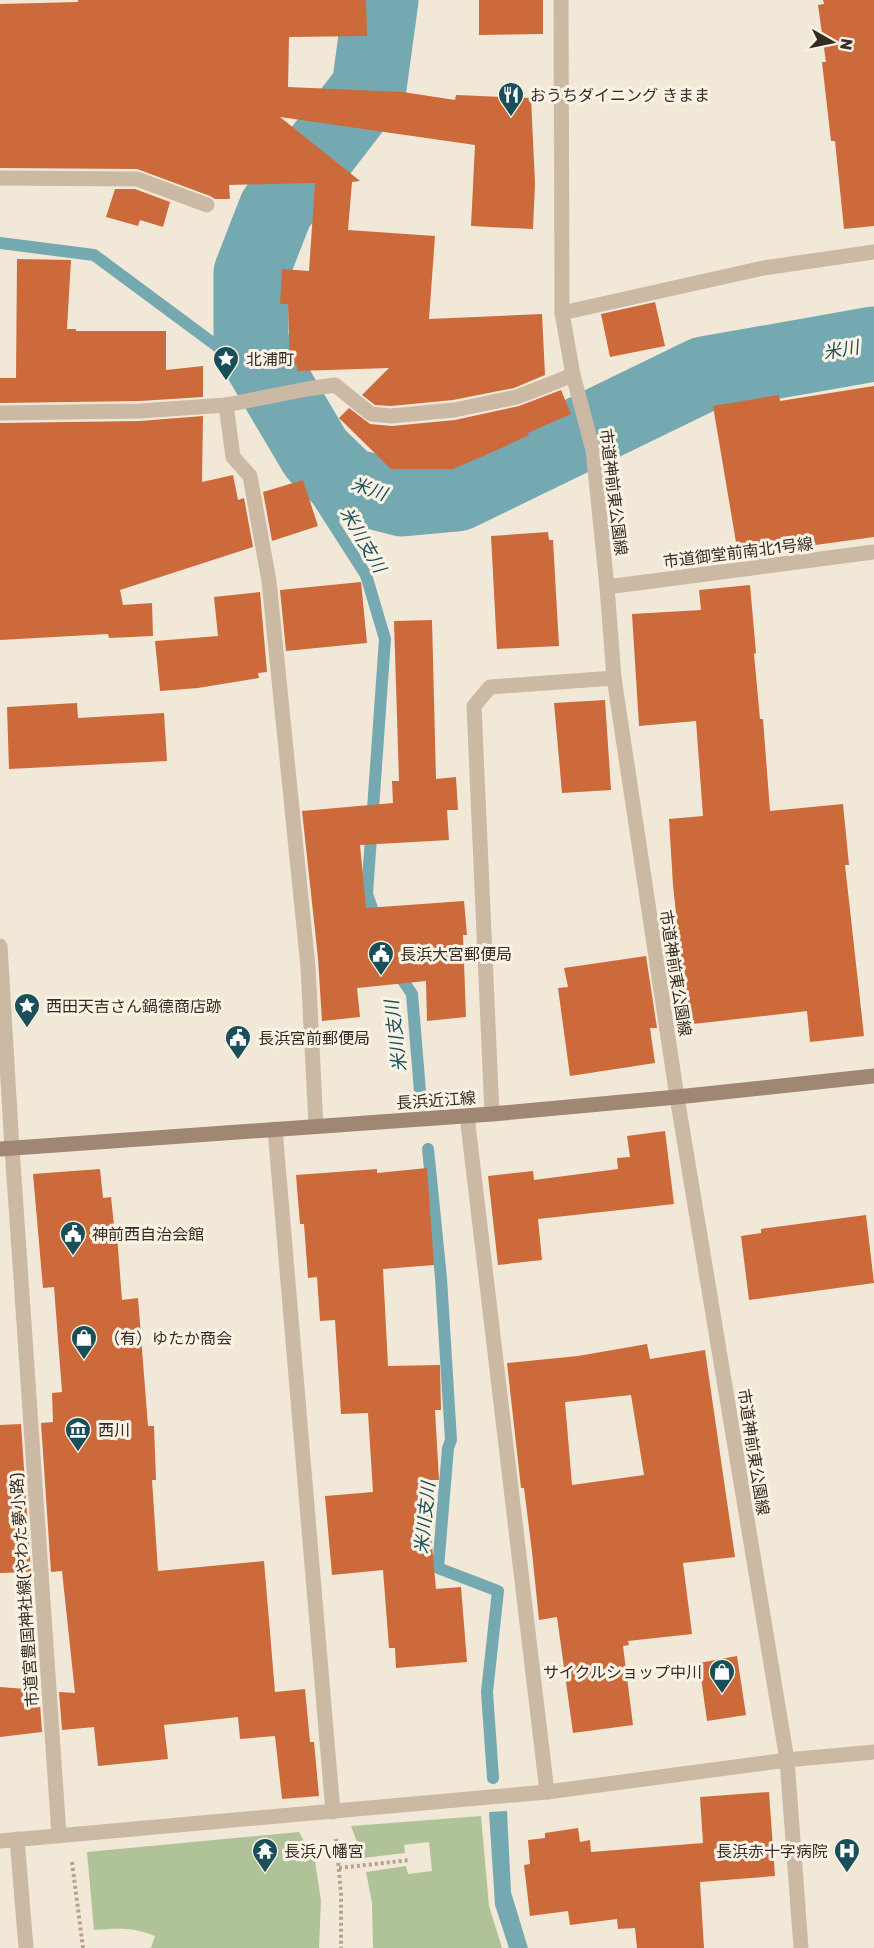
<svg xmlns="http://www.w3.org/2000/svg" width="874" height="1948" viewBox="0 0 874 1948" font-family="Rubik,'Noto Sans JP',sans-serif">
  <rect width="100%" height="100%" fill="#f2e8d7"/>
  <g fill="#b0c297">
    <polygon points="481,1816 489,1906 502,1948 373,1948 372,1903 366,1872 406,1866 408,1874 432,1871 429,1842 404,1845 405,1853 363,1858 351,1826"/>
    <path d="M299,1832L315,1861L321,1901L319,1948H151L155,1936C134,1927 116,1928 94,1930L87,1852Z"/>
  </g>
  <polygon fill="#75a9b1" points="507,1811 511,1892 528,1948 509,1948 495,1905 489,1812"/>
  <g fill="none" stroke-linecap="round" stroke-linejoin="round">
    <g stroke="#75a9b1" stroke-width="12">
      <polyline points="0,243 94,255 221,349 366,575 385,639 367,894 377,923"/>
      <polyline points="396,970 412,994 420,1091"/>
      <polyline points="428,1149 441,1278 451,1440 448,1448 438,1568 498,1591 487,1692 493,1778"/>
    </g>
    <polyline stroke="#75a9b1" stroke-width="75" points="381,0 369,88 276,209 251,273 251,344 316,454 348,485 402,499 457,494 704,374 874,344"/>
  </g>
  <g fill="#cd6a3b" fill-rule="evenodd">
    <polygon points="78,0 366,0 367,36 289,37 288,87 403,92 455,100 456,95 531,98 535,183 533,229 471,226 475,145 280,117 360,181 352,182 348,230 435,236 429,319 542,314 545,375 514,388 453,400 391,406 375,405 362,395 389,368 297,371 297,365 290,365 288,304 280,304 282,269 309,271 315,183 229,185 230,199 215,199 210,196 137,169 0,168 0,4 78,2"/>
    <polygon points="479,0 543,0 543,34 479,35"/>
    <polygon points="823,0 874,0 874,226 844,229 835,141 831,141 822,62 826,62 818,5 824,4"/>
    <polygon points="115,189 135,189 170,202 163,227 140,220 138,226 106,217"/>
    <polygon points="17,259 71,260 67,329 76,329 76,331 166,331 166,370 203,366 203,397 140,401 0,403 0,378 16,378"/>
    <polygon points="655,302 665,346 610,357 601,314"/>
    <polygon points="874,386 874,537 808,546 809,548 739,560 713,406 779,395 780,401"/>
    <polygon points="561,390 571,414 528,433 529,435 497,450 453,469 391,469 339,418 349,408 370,424 392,426 455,420 519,406"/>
    <polygon points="203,416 202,482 233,475 238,500 244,498 253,547 120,590 123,605 152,603 153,636 109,638 108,634 0,640 0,423 140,421"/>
    <polygon points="303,480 318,526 272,541 263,492"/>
    <polygon points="548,532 549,540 553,540 559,646 497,649 491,536"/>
    <polygon points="361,582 367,643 286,651 280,590"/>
    <polygon points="750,585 756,653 754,654 760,719 763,719 770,811 843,804 849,865 845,865 864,1036 810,1042 807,1011 676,1026 665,953 680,951 673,885 669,819 703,816 696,721 639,726 632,614 701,610 699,590"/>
    <polygon points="260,592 267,672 258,673 259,678 198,688 160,691 155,641 218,636 214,597"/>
    <polygon points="432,620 436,779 456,777 458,810 447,810 449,840 360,845 366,908 464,901 467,935 463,935 466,1017 427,1021 426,981 357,988 360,1017 322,1021 318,958 302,811 393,803 392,781 399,781 394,621"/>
    <polygon points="605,700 611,790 562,793 554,703"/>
    <polygon points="77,703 78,718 164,713 167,761 9,769 7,707"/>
    <polygon points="646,956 657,1028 650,1028 655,1063 570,1076 558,988 568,987 564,968"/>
    <polygon points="665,1131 674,1204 538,1219 542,1260 498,1265 488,1176 533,1171 534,1180 618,1169 617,1158 630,1157 627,1136"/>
    <polygon points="427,1168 434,1265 383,1269 388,1366 440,1365 441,1410 435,1410 439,1480 426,1480 436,1589 461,1587 467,1662 396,1668 395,1648 389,1648 383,1570 332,1575 325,1496 373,1492 368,1413 341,1414 335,1320 320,1321 317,1277 308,1278 304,1224 300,1224 296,1175 377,1169 377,1173"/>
    <polygon points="100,1169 103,1198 111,1197 115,1235 117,1235 122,1300 138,1298 148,1426 154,1426 156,1480 152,1480 158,1571 264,1561 275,1692 305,1689 310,1742 314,1742 319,1796 282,1799 275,1736 240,1739 238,1717 164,1725 168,1759 98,1766 94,1727 62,1730 59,1692 75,1693 62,1571 51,1572 41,1423 53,1422 52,1393 62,1392 54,1287 43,1288 33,1174"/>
    <polygon points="866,1215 874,1283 749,1300 741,1236 761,1233 761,1229"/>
    <path d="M647,1344L650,1359L705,1350L735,1557L683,1563L692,1634L628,1641L629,1645L623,1646L633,1725L573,1733L557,1617L539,1620L532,1552L524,1488H521L507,1363L578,1356ZM631,1395L644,1475L572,1485L565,1402Z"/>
    <polygon points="21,1424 31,1572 0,1573 0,1425"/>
    <polygon points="737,1656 746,1715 707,1721 699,1663"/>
    <polygon points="0,1687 39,1690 42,1732 0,1737"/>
    <polygon points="769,1792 775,1876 700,1882 704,1948 637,1948 635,1928 618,1929 617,1919 570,1925 568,1911 530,1916 524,1865 530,1864 528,1840 545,1838 545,1833 578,1828 580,1842 590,1840 591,1852 703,1843 700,1797"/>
  </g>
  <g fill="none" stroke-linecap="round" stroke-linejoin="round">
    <g stroke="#b7a28d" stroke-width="4" stroke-dasharray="3 3" stroke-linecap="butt">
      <polyline points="336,1839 341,1893 341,1948"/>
      <polyline points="72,1862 83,1948"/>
      <polyline points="339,1868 410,1860"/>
    </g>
    <g stroke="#cbb9a3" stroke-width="15">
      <polyline points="0,178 137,179 207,205"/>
      <polyline points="0,413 140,411 226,405 307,389 335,385 371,414 391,416 454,410 517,397 573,375"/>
    </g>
    <g stroke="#cbb9a3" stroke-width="15">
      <polyline points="561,0 562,313 573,375 593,450 607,587 614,678 677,1097 787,1760 801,1948"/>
      <polyline points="562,313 763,268 874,252"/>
      <polyline points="226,405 233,457 250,476 269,581 308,967 316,1126"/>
      <polyline points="607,587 874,552"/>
      <polyline points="0,946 12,1148 59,1835"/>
      <polyline points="492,1114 474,706 490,687 614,678"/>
      <polyline points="467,1116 547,1792"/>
      <polyline points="275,1129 333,1812"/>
      <polyline points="17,1839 26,1948"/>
      <polyline points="0,1841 547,1792 787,1760 874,1752"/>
    </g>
    <polyline stroke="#9f8774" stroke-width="15" points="0,1149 492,1114 677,1097 874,1076"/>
  </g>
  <defs>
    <symbol id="restaurant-pin" viewBox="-11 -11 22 30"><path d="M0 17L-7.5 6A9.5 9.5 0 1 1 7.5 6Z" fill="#194f59" stroke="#faf2e4"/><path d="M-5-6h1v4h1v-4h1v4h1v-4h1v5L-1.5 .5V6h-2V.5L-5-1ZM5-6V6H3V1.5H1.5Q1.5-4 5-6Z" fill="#fff"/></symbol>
    <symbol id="sight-pin" viewBox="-11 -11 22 30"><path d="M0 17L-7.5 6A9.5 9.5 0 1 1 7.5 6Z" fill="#194f59" stroke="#faf2e4"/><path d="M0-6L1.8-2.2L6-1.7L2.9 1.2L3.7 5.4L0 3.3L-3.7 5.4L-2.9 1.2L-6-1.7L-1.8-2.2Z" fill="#fff"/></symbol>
    <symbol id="civic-pin" viewBox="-11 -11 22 30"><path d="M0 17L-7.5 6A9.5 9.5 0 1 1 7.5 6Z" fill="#194f59" stroke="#faf2e4"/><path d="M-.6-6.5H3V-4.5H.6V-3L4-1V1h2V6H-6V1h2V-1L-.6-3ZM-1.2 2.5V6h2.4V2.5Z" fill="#fff"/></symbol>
    <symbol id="shop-pin" viewBox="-11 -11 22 30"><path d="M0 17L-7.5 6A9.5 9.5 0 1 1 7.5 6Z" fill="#194f59" stroke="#faf2e4"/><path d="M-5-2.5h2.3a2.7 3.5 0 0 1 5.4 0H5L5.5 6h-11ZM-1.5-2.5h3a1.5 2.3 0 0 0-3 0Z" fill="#fff"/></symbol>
    <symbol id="museum-pin" viewBox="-11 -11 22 30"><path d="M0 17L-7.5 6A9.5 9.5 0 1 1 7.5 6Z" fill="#194f59" stroke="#faf2e4"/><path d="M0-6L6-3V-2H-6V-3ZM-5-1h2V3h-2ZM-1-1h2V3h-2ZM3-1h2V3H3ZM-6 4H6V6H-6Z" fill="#fff"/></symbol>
    <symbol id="temple-pin" viewBox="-11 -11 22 30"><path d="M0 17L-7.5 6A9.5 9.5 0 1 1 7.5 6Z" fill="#194f59" stroke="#faf2e4"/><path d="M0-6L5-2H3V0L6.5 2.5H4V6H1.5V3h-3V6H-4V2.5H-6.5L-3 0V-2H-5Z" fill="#fff"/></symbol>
    <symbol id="hospital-pin" viewBox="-11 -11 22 30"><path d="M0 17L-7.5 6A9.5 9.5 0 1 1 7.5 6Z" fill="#194f59" stroke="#faf2e4"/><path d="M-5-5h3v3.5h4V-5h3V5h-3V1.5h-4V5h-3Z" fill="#fff"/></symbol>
  </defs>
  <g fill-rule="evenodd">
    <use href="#restaurant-pin" x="496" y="80" width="30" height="40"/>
    <use href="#sight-pin" x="211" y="344" width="30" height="40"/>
    <use href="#civic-pin" x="366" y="939" width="30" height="40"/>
    <use href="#sight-pin" x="12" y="991" width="30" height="40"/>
    <use href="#civic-pin" x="223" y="1023" width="30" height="40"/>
    <use href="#civic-pin" x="58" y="1219" width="30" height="40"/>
    <use href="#shop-pin" x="69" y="1323" width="30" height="40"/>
    <use href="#museum-pin" x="63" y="1415" width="30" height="40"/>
    <use href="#shop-pin" x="707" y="1657" width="30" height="40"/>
    <use href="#temple-pin" x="250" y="1836" width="30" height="40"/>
    <use href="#hospital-pin" x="832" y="1836" width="30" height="40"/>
  </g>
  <g text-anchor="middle" stroke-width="6" stroke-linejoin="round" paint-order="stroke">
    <g font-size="16" fill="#352c25" stroke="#faf2e4" text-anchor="start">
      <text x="530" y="101">おうちダイニング きまま</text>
      <text x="246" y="365">北浦町</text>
      <text x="400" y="960">長浜大宮郵便局</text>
      <text x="46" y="1012">西田天吉さん鍋德商店跡</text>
      <text x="258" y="1044">長浜宮前郵便局</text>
      <text x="92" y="1240">神前西自治会館</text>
      <text x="104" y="1344">（有）ゆたか商会</text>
      <text x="98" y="1436">西川</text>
      <text x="702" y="1678" text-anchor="end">サイクルショップ中川</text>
      <text x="284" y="1857">長浜八幡宮</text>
      <text x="828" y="1857" text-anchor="end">長浜赤十字病院</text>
    </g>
    <g font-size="16" fill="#352c25" stroke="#faf2e4">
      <text transform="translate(614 492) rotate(83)" y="6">市道神前東公園線</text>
      <text transform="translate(738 552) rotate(-7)" y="6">市道御堂前南北1号線</text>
      <text transform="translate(676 973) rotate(81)" y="6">市道神前東公園線</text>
      <text transform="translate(436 1100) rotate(-4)" y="6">長浜近江線</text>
      <text transform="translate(754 1452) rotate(81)" y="6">市道神前東公園線</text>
      <text transform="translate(24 1590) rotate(-94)" y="6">市道宮豊国神社線(やわた夢小路)</text>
    </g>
    <g font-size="18" font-style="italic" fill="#194f59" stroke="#faf2e4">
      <text transform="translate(841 350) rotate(-10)" y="6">米川</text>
      <text transform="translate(369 489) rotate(19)" y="6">米川</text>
      <text transform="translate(363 540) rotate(60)" y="6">米川支川</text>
      <text transform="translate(396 1036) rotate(-97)" y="6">米川支川</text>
      <text transform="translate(425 1518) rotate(-84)" y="6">米川支川</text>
    </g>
  </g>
  <g transform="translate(832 42) rotate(99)" stroke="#faf2e4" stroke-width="4.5" paint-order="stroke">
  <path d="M0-4.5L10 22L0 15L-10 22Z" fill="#352c25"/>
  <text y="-9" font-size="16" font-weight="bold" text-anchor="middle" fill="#352c25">N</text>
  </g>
</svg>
